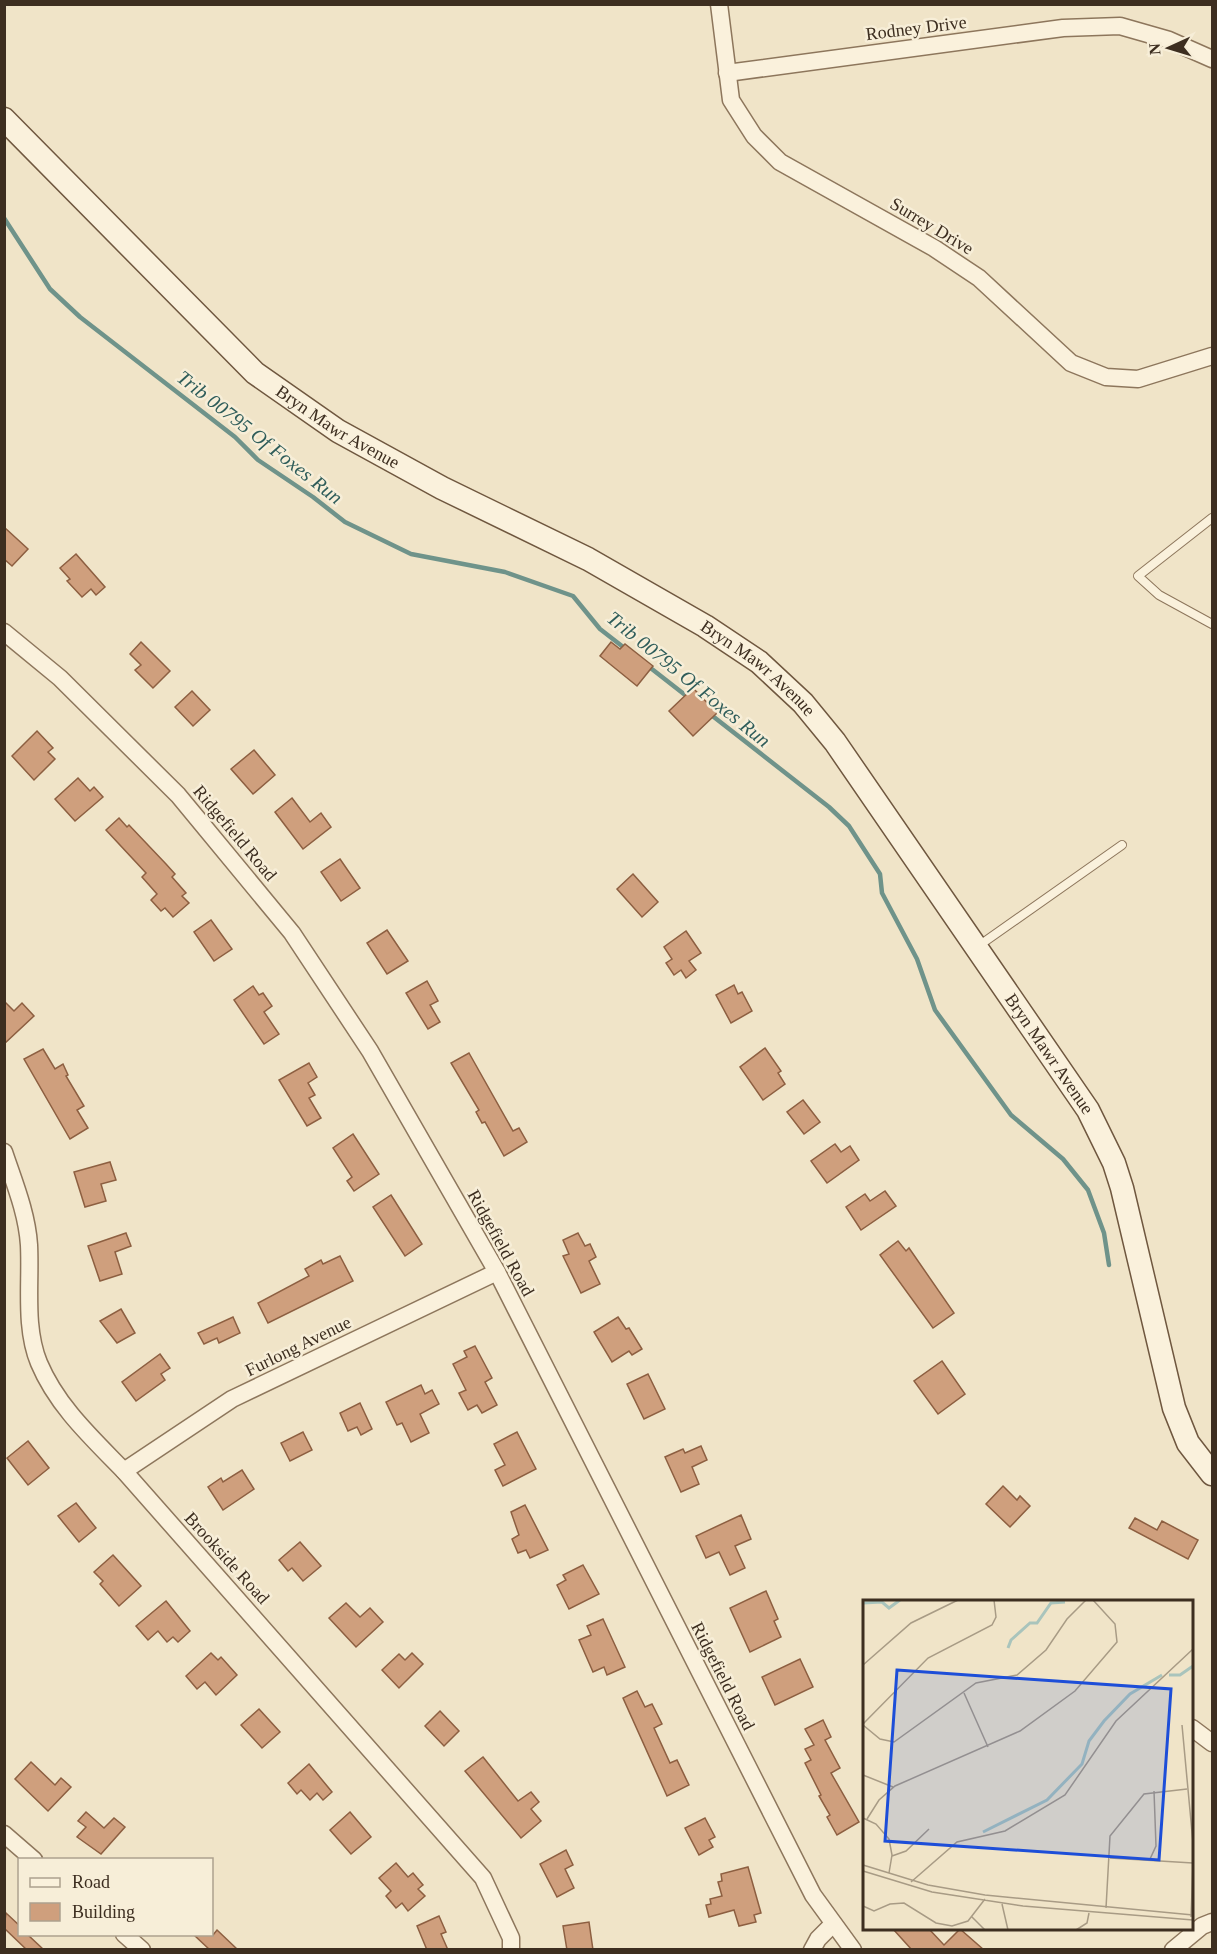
<svg xmlns="http://www.w3.org/2000/svg" width="1217" height="1954" viewBox="0 0 1217 1954" font-family="'Times New Roman',serif">
  <rect width="100%" height="100%" fill="#f0e4c8"/>
  <g fill="none" stroke-linecap="round" stroke-linejoin="round">
    <g stroke="#6f938a" stroke-width="4.5">
      <polyline points="4,218 50,289 80,317 235,437 258,460 313,497 345,522 411,554 505,572 573,596 600,629 627,650"/>
      <polyline points="648,666 689,698"/>
      <polyline points="710,714 829,807 849,826 880,874 882,893 917,959 935,1010 1011,1115 1063,1159 1088,1190 1104,1233 1109,1265"/>
    </g>
  </g>
  <g fill="#cf9f7d" stroke="#8d5f41" stroke-width="1.5">
    <polygon points="4,527 28,549 12,566 4,559"/>
    <polygon points="76,554 105,587 96,595 91,589 82,597 67,581 70,579 60,568"/>
    <polygon points="141,642 170,671 153,688 135,670 141,665 130,654"/>
    <polygon points="611,642 620,649 625,644 653,666 637,686 600,656"/>
    <polygon points="693,688 717,713 693,736 669,711"/>
    <polygon points="192,691 210,710 193,726 175,707"/>
    <polygon points="37,731 53,748 48,752 55,759 34,780 12,756"/>
    <polygon points="254,750 275,775 253,794 231,769"/>
    <polygon points="78,778 90,791 94,787 103,797 75,821 55,799"/>
    <polygon points="292,798 310,822 321,813 331,827 303,849 275,812"/>
    <polygon points="119,818 127,827 129,825 166,864 175,874 172,877 186,893 182,896 189,903 173,917 165,908 161,911 151,900 157,894 142,877 146,873 106,830"/>
    <polygon points="340,859 360,888 341,901 321,872"/>
    <polygon points="633,874 658,902 642,917 617,889"/>
    <polygon points="211,920 232,949 214,961 194,932"/>
    <polygon points="387,930 408,961 387,974 367,943"/>
    <polygon points="686,931 701,953 689,961 696,970 686,978 681,970 674,975 666,963 672,959 664,947"/>
    <polygon points="427,981 438,1001 430,1005 440,1022 428,1029 406,993"/>
    <polygon points="734,985 738,994 742,992 752,1011 731,1023 716,995"/>
    <polygon points="253,986 259,995 263,993 272,1006 264,1012 279,1034 264,1044 234,1000"/>
    <polygon points="4,1001 14,1011 22,1003 34,1016 4,1044"/>
    <polygon points="765,1048 781,1071 778,1073 785,1084 763,1100 740,1067"/>
    <polygon points="43,1049 55,1069 63,1064 68,1075 66,1076 84,1106 77,1110 88,1128 70,1139 24,1059"/>
    <polygon points="469,1053 513,1131 519,1128 527,1142 504,1156 485,1122 482,1123 476,1112 479,1110 451,1063"/>
    <polygon points="309,1063 317,1077 308,1083 315,1095 309,1098 321,1118 307,1126 279,1080"/>
    <polygon points="803,1100 820,1122 804,1134 787,1112"/>
    <polygon points="353,1134 379,1174 354,1191 347,1181 352,1177 333,1148"/>
    <polygon points="835,1144 841,1152 850,1146 859,1160 827,1183 811,1161"/>
    <polygon points="110,1162 116,1180 101,1184 106,1201 85,1207 74,1172"/>
    <polygon points="885,1191 896,1206 861,1230 846,1207 865,1194 870,1201"/>
    <polygon points="391,1195 422,1244 405,1256 373,1207"/>
    <polygon points="126,1233 131,1246 115,1252 122,1274 100,1281 88,1246"/>
    <polygon points="578,1233 585,1246 590,1244 596,1257 589,1261 600,1284 581,1293 563,1256 569,1254 563,1240"/>
    <polygon points="898,1241 906,1251 909,1248 954,1313 933,1328 880,1255"/>
    <polygon points="340,1256 353,1281 268,1323 258,1303 309,1276 305,1269 321,1260 323,1264"/>
    <polygon points="121,1309 135,1333 117,1343 100,1321"/>
    <polygon points="233,1317 240,1333 219,1343 217,1338 204,1344 198,1333"/>
    <polygon points="618,1317 626,1329 629,1328 642,1349 632,1355 629,1351 612,1362 594,1332"/>
    <polygon points="475,1346 492,1378 485,1382 497,1405 482,1413 477,1405 468,1410 459,1393 466,1390 453,1364 467,1357 464,1351"/>
    <polygon points="160,1354 170,1368 161,1374 165,1380 136,1401 122,1382"/>
    <polygon points="942,1361 965,1394 938,1414 914,1381"/>
    <polygon points="648,1374 665,1409 644,1419 627,1384"/>
    <polygon points="421,1385 425,1394 432,1390 439,1404 420,1414 429,1433 411,1442 402,1423 397,1425 386,1402"/>
    <polygon points="360,1403 372,1429 361,1435 357,1427 348,1431 340,1413"/>
    <polygon points="303,1432 312,1450 290,1461 281,1443"/>
    <polygon points="517,1432 536,1469 503,1486 495,1470 505,1465 494,1444"/>
    <polygon points="28,1441 49,1468 28,1485 7,1458"/>
    <polygon points="701,1446 707,1460 692,1467 699,1484 681,1492 665,1457 683,1449 685,1453"/>
    <polygon points="242,1470 254,1489 223,1510 208,1487 221,1478 223,1482"/>
    <polygon points="1003,1486 1017,1500 1020,1496 1030,1506 1010,1527 986,1504"/>
    <polygon points="76,1503 96,1528 79,1542 58,1516"/>
    <polygon points="525,1505 548,1550 530,1558 526,1550 518,1553 512,1539 519,1535 511,1512"/>
    <polygon points="741,1515 751,1539 735,1546 745,1568 730,1575 719,1552 706,1558 696,1536"/>
    <polygon points="1135,1518 1157,1530 1162,1521 1198,1540 1188,1559 1129,1528"/>
    <polygon points="300,1542 321,1566 303,1581 292,1568 288,1571 279,1560"/>
    <polygon points="113,1555 141,1586 119,1606 100,1584 103,1581 94,1572"/>
    <polygon points="583,1565 599,1594 569,1609 557,1585 566,1580 563,1575"/>
    <polygon points="766,1591 778,1619 774,1621 781,1637 750,1652 730,1608"/>
    <polygon points="166,1601 190,1631 178,1642 173,1637 167,1642 158,1631 148,1640 136,1626"/>
    <polygon points="346,1603 360,1617 370,1608 383,1622 356,1647 329,1618"/>
    <polygon points="603,1619 625,1667 607,1675 604,1667 593,1672 579,1640 591,1635 587,1626"/>
    <polygon points="211,1653 218,1660 221,1657 237,1675 216,1695 205,1682 197,1689 186,1676"/>
    <polygon points="412,1653 423,1664 399,1688 382,1670 399,1654 405,1660"/>
    <polygon points="800,1659 813,1687 775,1705 762,1677"/>
    <polygon points="637,1691 645,1707 652,1704 662,1724 654,1728 670,1763 677,1760 689,1785 667,1796 623,1698"/>
    <polygon points="259,1709 280,1732 262,1748 241,1725"/>
    <polygon points="440,1711 459,1731 444,1746 425,1726"/>
    <polygon points="823,1720 831,1737 825,1740 840,1768 831,1773 859,1822 837,1835 827,1817 830,1815 819,1796 821,1795 805,1763 811,1760 805,1749 814,1745 805,1729"/>
    <polygon points="483,1757 518,1801 531,1792 539,1802 531,1809 541,1821 521,1838 465,1771"/>
    <polygon points="31,1762 55,1785 61,1778 71,1787 48,1811 15,1779"/>
    <polygon points="309,1764 332,1792 323,1800 317,1793 310,1800 301,1790 297,1794 288,1783"/>
    <polygon points="86,1812 104,1828 114,1818 125,1827 101,1854 77,1837 86,1827 78,1821"/>
    <polygon points="350,1812 371,1837 351,1854 330,1830"/>
    <polygon points="705,1818 715,1837 709,1840 713,1847 699,1855 685,1828"/>
    <polygon points="566,1850 573,1865 565,1869 574,1888 557,1897 540,1864"/>
    <polygon points="396,1863 408,1877 413,1873 423,1885 418,1889 425,1896 408,1911 402,1903 396,1908 386,1896 391,1891 379,1878"/>
    <polygon points="748,1867 761,1913 754,1915 756,1922 739,1926 734,1910 709,1917 706,1905 711,1904 710,1899 722,1896 718,1882 722,1881 721,1874"/>
    <polygon points="6,1913 20,1926 20,1935 28,1935 44,1950 27,1950 4,1928"/>
    <polygon points="439,1916 446,1932 441,1934 448,1950 427,1950 417,1926"/>
    <polygon points="589,1922 593,1950 567,1950 563,1926"/>
    <polygon points="893,1929 929,1929 944,1945 960,1929 984,1950 912,1950"/>
    <polygon points="217,1930 238,1950 210,1950 194,1935 213,1935"/>
  </g>
  <g fill="none" stroke-linecap="round" stroke-linejoin="round">
    <defs>
      <g id="service">
        <polyline points="1212,518 1138,576 1159,595 1212,624"/>
        <polyline points="977,947 1122,845"/>
      </g>
      <g id="minor">
        <polyline points="719,4 731,100 754,136 780,162 934,248 979,278 1071,363 1106,377 1138,379 1212,356"/>
        <polyline points="727,73 1063,28 1120,26 1169,40 1212,59"/>
        <polyline points="4,632 60,678 178,795 292,933 370,1051 497,1272 813,1895 853,1950"/>
        <path d="M4,1152C14,1182 27,1213 29,1245C31,1283 24,1327 39,1363C57,1406 92,1438 124,1471L483,1878L511,1938V1950"/>
        <polyline points="124,1471 232,1399 497,1272"/>
        <polyline points="1192,1728 1212,1743"/>
        <polyline points="4,1834 34,1860"/>
        <polyline points="124,1934 142,1950"/>
        <polyline points="812,1950 818,1939 832,1925"/>
        <polyline points="1173,1950 1202,1926 1212,1922"/>
      </g>
      <g id="secondary">
        <path id="s1" d="M4,119L255,373L338,431L442,488L588,559L705,626L759,662L803,703L835,742L1088,1110L1114,1163L1122,1188L1174,1408L1188,1443L1212,1474"/>
      </g>
    </defs>
    <use href="#service" stroke="#8d765c" stroke-width="10"/>
    <use href="#minor" stroke="#8d765c" stroke-width="19"/>
    <use href="#secondary" stroke="#6f573f" stroke-width="25"/>
    <use href="#service" stroke="#faf1dc" stroke-width="8"/>
    <use href="#minor" stroke="#faf1dc" stroke-width="16"/>
    <use href="#secondary" stroke="#faf1dc" stroke-width="22"/>
  </g>
  <g text-anchor="middle" stroke-width="5" stroke-linejoin="round" paint-order="stroke">
    <g font-size="18" fill="#3d2e20" stroke="#f7eed8">
      <text transform="translate(916 28) rotate(-7)" y="6">Rodney Drive</text>
      <text transform="translate(932 226) rotate(31)" y="6">Surrey Drive</text>
      <text dy="6" stroke="none"><textPath href="#s1" startOffset="456">Bryn Mawr Avenue</textPath></text>
      <text dy="6" stroke="none"><textPath href="#s1" startOffset="942">Bryn Mawr Avenue</textPath></text>
      <text transform="translate(235 833) rotate(50)" y="6">Ridgefield Road</text>
      <text dy="6" stroke="none"><textPath href="#s1" startOffset="1428">Bryn Mawr Avenue</textPath></text>
      <text transform="translate(501 1243) rotate(61)" y="6">Ridgefield Road</text>
      <text transform="translate(298 1346) rotate(-26)" y="6">Furlong Avenue</text>
      <text transform="translate(227 1558) rotate(48)" y="6">Brookside Road</text>
      <text transform="translate(723 1676) rotate(63)" y="6">Ridgefield Road</text>
    </g>
    <g font-size="20" font-style="italic" fill="#2f5d5a" stroke="#f7eed8">
      <text transform="translate(260 437) rotate(38)" y="7">Trib 00795 Of Foxes Run</text>
      <text transform="translate(689 679) rotate(39)" y="7">Trib 00795 Of Foxes Run</text>
    </g>
  </g>
  <g transform="translate(863 1600)">
    <rect width="330" height="330" fill="#f0e4c8"/>
    <path fill="none" stroke="#a9c4bc" stroke-width="3" d="M0,3L19,2L26,8L37,0M145,48L148,40L167,23H174L188,3L202,2M306,75H317L330,66M120,232L184,200L219,164L226,141L241,121L267,94L299,75"/>
    <path fill="none" stroke="#a89b85" stroke-width="1.5" d="M0,65L48,23L95,0M101,93L125,147M0,124L65,58L129,25L133,17L131,0M0,125L17,139L31,142L113,83L154,75L183,50L204,19L223,0M319,125L330,243M0,175L30,187M0,218L13,224L26,239L29,255L26,273M4,219L16,200L32,186L157,131L212,91L254,42L252,24L230,0M29,256L43,251L66,229M247,258L330,263M287,259L293,246L291,191M0,265L65,285L122,295L330,315M0,271L69,292L160,306L330,320M48,282L94,242L142,231L202,195L253,121L330,49M139,304L145,330M0,306L11,311L27,304L41,303L73,323L89,326L105,321L122,299M243,308L247,236L281,194L324,189M109,317L122,330M328,317L330,264M213,330L224,323L226,313"/>
    <path fill="#1d4ed8" fill-opacity="0.15" stroke="#1d4ed8" stroke-width="3" d="M34,70L308,89L296,260L22,241Z"/>
    <rect width="330" height="330" fill="none" stroke="#3d2e20" stroke-width="3"/>
  </g>
  <rect width="1217" height="1954" fill="none" stroke="#3d2e20" stroke-width="12"/>
  <rect x="18" y="1858" width="195" height="78" fill="#f7eed8" stroke="#ada18e" stroke-width="1.5"/>
  <rect x="30" y="1878" width="30" height="9" fill="#faf1dc" stroke="#ada18e" stroke-width="1.5"/>
  <text x="72" y="1888" font-size="18" fill="#3d2e20">Road</text>
  <rect x="30" y="1903" width="30" height="18" fill="#cf9f7d" stroke="#ada18e" stroke-width="1.5"/>
  <text x="72" y="1918" font-size="18" fill="#3d2e20">Building</text>
  <g transform="translate(1169 48) rotate(266)" stroke="#f7eed8" stroke-width="4.5" paint-order="stroke">
  <path d="M0-4.5L10 22L0 15L-10 22Z" fill="#3d2e20"/>
  <text y="-9" font-size="16" font-weight="bold" text-anchor="middle" fill="#3d2e20">N</text>
  </g>
</svg>
